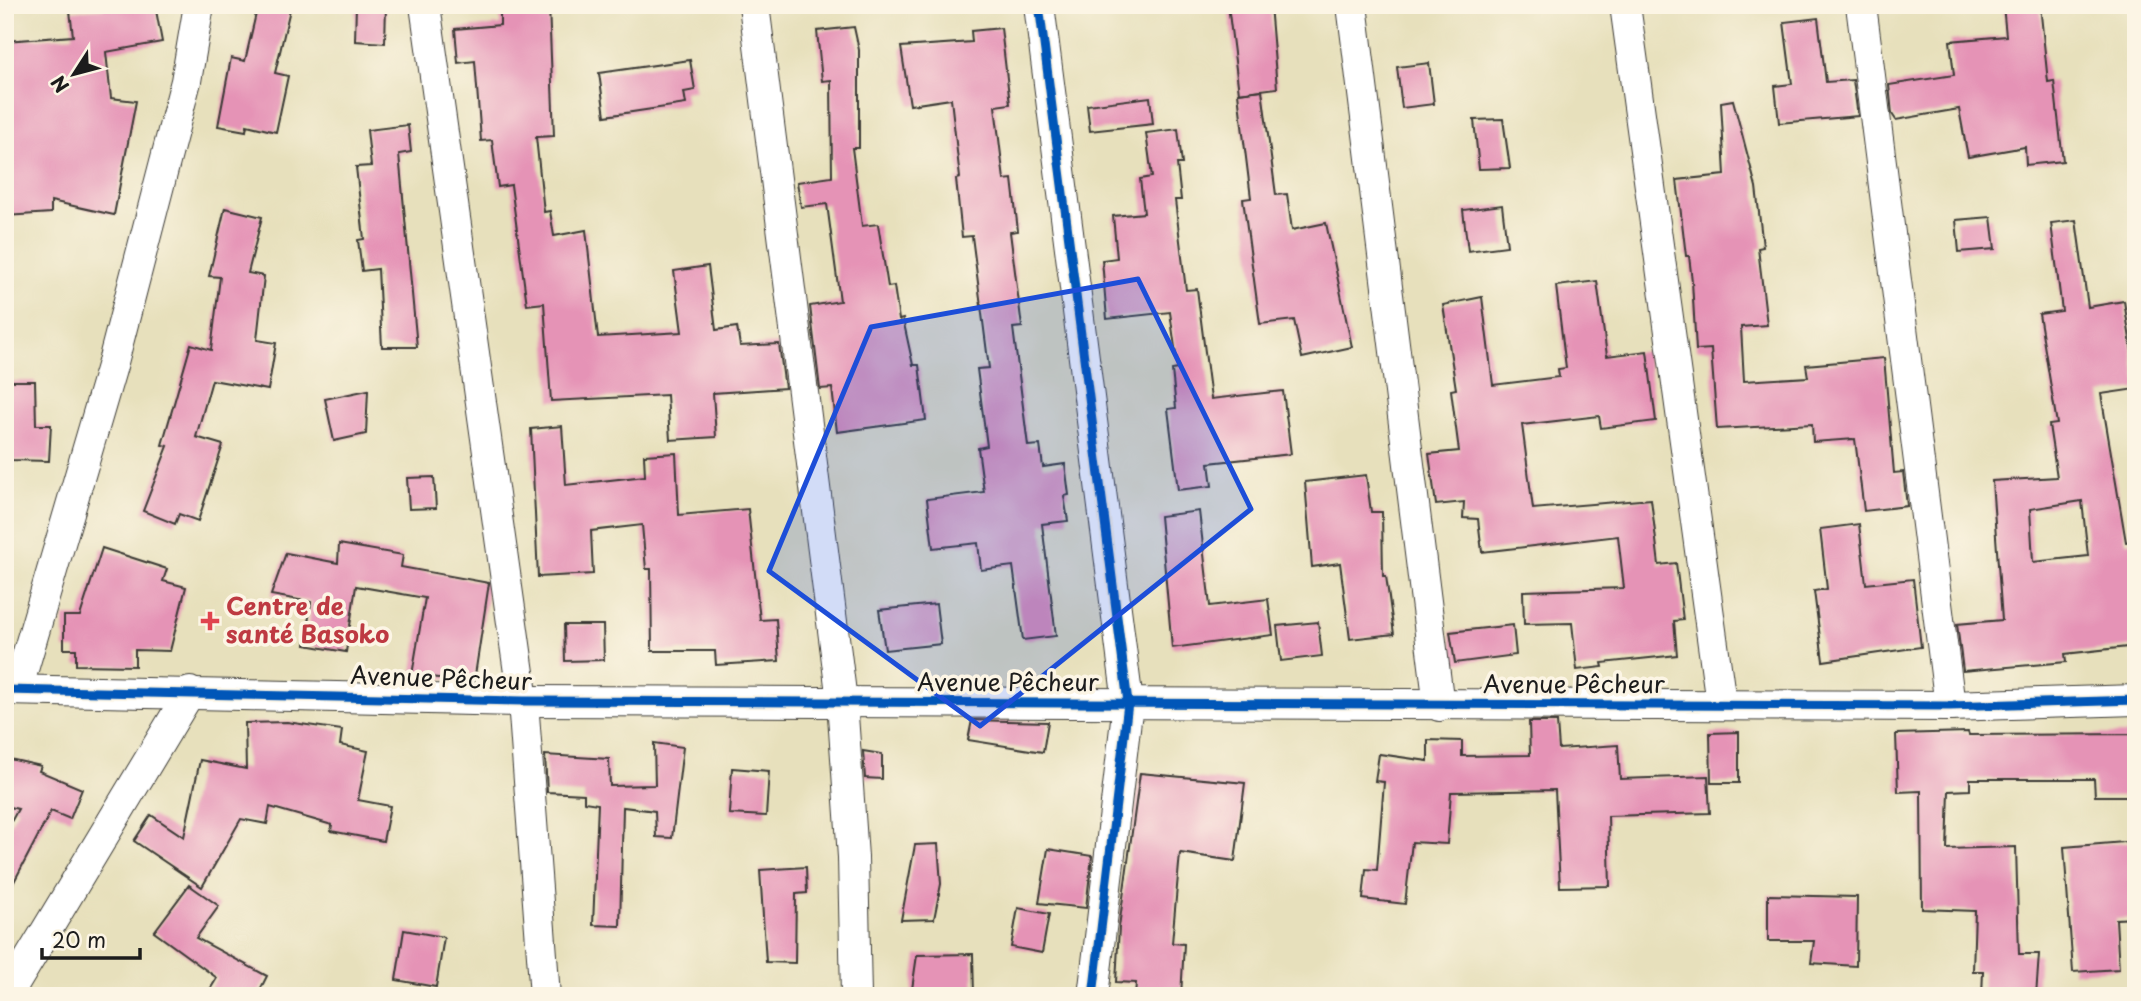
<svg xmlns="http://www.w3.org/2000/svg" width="2141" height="1001" viewBox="0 0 2141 1001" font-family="'Playpen Sans',sans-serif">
  <rect width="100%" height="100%" fill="#fcf5e5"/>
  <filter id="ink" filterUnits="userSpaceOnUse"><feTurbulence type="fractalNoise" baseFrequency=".0143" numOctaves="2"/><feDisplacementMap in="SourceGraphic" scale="14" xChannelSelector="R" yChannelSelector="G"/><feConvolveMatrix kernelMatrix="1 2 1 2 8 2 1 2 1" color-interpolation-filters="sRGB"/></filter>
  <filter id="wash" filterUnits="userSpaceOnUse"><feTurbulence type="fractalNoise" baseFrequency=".00686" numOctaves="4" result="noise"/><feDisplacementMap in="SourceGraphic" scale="28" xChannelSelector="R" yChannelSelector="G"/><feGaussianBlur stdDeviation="1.57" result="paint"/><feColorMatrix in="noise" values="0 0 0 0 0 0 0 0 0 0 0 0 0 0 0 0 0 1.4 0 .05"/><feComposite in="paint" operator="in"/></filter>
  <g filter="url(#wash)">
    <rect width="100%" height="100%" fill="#e7e0bc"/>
    <g id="blocks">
      <g fill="#e593b6" fill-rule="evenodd">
        <polygon points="104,5 155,5 162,42 106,52 111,98 136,101 114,215 51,201 51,213 5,216 5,41 73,36 70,11 105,8"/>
        <polygon points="258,5 291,5 275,73 288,76 276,132 247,125 246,131 218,126 231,58 245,61"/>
        <polygon points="356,5 386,5 385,43 355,41"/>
        <polygon points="500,5 549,5 554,136 536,137 544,212 550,211 554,236 586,230 598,337 682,332 674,271 708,266 716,330 737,327 740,346 779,344 785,388 713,393 716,437 670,440 667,395 551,401 544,303 527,305 511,185 498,187 492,140 481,141 475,61 458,63 455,29 500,25"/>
        <polygon points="1228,5 1270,5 1277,88 1239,93"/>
        <polygon points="2003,5 2040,5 2048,82 2054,81 2063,161 2026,165 2025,147 1968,157 1959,109 1896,120 1892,114 1889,85 1954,75 1950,41 2006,36"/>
        <polygon points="1818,18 1826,82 1853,80 1858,116 1779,123 1775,86 1792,84 1784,22"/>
        <polygon points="854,27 859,50 859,148 852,148 862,226 878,224 888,287 894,286 899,320 903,319 913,365 919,365 926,420 837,432 832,388 820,389 810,306 840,301 827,204 801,207 797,182 832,177 831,80 822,81 817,31"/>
        <polygon points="1001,28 1010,104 995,106 1004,180 1012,179 1018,231 1010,232 1022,327 1013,328 1028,446 1040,445 1043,467 1065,464 1069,495 1064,496 1068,521 1042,524 1056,636 1023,640 1013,566 981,570 978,543 933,548 927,499 984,492 978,448 987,446 977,369 989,368 972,236 962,237 956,179 960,178 951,99 910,105 901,47 972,42 971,31"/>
        <polygon points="690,60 695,90 684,92 686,104 605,116 599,73"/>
        <polygon points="1429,63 1434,104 1402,108 1397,67"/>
        <polygon points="1262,90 1276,195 1287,194 1292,230 1326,223 1352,347 1302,358 1294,320 1260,324 1243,199 1251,198 1238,93"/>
        <polygon points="1150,97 1153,124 1090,131 1087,105"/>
        <polygon points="1733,100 1756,187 1763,247 1758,248 1767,325 1741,327 1744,381 1808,377 1806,365 1884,358 1894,473 1903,472 1907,506 1864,511 1855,439 1813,442 1812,424 1717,429 1711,349 1696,350 1692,281 1689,256 1686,256 1677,180 1725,175 1721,102"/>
        <polygon points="1503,119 1510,168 1479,169 1474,120"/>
        <polygon points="408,125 411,152 399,154 417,347 382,347 378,269 362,271 358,240 364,239 356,167 371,166 367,130"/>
        <polygon points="1178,129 1182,164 1177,164 1181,200 1175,200 1186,290 1197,289 1211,399 1283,391 1291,454 1209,463 1212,486 1178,490 1168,409 1176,408 1172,370 1178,369 1170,312 1107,319 1102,260 1117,258 1113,216 1144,213 1140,179 1152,177 1146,133"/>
        <polygon points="1502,205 1507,246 1468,251 1463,210"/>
        <polygon points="225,208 262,217 248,273 264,276 257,340 276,343 268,390 212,380 196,437 223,445 198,521 179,514 175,524 143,511 168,446 162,445 191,344 211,350 220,277 209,276"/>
        <polygon points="1991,217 1995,249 1959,252 1956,220"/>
        <path d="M2076,220L2088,307L2124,301L2136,377V389L2101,394L2126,542L2136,541V646L2065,654L2066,662L1963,671L1957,624L2002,620L1992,481L2057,477L2049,425L2057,424L2039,314L2062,311L2051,223ZM2082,501L2088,556L2033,562L2030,509Z"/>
        <polygon points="1597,281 1607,356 1647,351 1656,421 1601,428 1599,416 1522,425 1533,509 1651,499 1659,565 1676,563 1683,620 1674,621 1677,655 1602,663 1603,667 1577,670 1572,623 1524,624 1523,591 1624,588 1618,536 1482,552 1478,519 1463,518 1464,502 1436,505 1429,454 1459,451 1451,390 1456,389 1443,305 1482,297 1493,385 1559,377 1558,369 1566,368 1556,286"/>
        <polygon points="7,381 35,381 36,425 51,425 49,461 10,460"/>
        <polygon points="368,390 366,434 334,441 325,399"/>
        <polygon points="562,426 566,485 645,476 644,455 676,453 679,515 748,509 760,620 776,619 779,661 716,665 715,651 652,651 651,569 646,569 642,525 591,531 593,574 538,577 531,429"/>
        <polygon points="1366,475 1371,512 1382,512 1383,576 1386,576 1394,634 1350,639 1340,563 1312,567 1305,482"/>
        <polygon points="434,477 436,508 409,509 407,478"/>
        <polygon points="1199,511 1210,606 1268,599 1273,635 1172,648 1160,516"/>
        <polygon points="1859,524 1866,584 1913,579 1921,647 1823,661 1814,591 1827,589 1820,529"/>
        <polygon points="339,544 403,555 401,567 489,583 474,682 412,675 425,598 356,586 346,652 305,645 311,602 271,595 286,553 338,563"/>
        <polygon points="102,548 167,569 163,581 186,587 170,651 135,650 135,666 76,665 76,649 64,649 64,616 80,616"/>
        <polygon points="936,604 941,644 885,650 879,610"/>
        <polygon points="1318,622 1322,656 1281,661 1277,626"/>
        <polygon points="564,625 603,625 604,660 565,661"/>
        <polygon points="1513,625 1516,655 1455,663 1450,632"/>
        <polygon points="972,720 1048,722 1043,752 968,740"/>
        <polygon points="287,722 342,730 340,745 368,751 358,800 390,806 383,841 331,831 332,825 270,807 267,824 241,819 202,887 134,841 151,815 184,837 200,760 246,769 245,723"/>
        <polygon points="1529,722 1557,722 1559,749 1618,745 1620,779 1708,776 1710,813 1608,816 1610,886 1560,887 1555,790 1451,792 1447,844 1412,842 1405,904 1363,899 1366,869 1377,870 1384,782 1375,781 1379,754 1428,761 1428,740 1462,741 1462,756 1530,755"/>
        <polygon points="1739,732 1739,783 1711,783 1710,733"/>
        <polygon points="1968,732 1969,735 2136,734 2136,796 2095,796 2094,779 1970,779 1970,790 1949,791 1947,849 2016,847 2019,954 2039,954 2036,996 1982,996 1983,971 1973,971 1975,911 1922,909 1921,791 1898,792 1896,734"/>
        <polygon points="654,743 683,747 672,838 656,837 655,811 623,807 620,926 593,925 598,804 584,802 584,794 547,792 545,755 609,759 610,786 655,785"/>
        <polygon points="863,751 882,754 882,779 865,778"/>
        <polygon points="5,758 41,766 39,771 82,789 70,819 51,811 5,899 5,833 18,809 5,806"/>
        <polygon points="732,768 769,771 766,816 729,814"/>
        <polygon points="1140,773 1245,783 1235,861 1180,853 1172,943 1184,944 1181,996 1135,996 1136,983 1116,982 1119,927"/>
        <polygon points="2136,841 2136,918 2116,919 2119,969 2073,972 2064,847"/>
        <polygon points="938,844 941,884 934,919 901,920 915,845"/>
        <polygon points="1048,849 1092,856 1086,908 1039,903"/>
        <polygon points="806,867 807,893 796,894 795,963 766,962 760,870"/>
        <polygon points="189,885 219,906 196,938 267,976 257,996 206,996 217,978 154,932"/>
        <polygon points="1768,895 1857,897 1856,966 1811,963 1814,941 1768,941"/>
        <polygon points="1018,908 1049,914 1042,953 1011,947"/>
        <polygon points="404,930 444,937 436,987 396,980"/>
        <polygon points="973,954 974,996 911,996 917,955"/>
      </g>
    </g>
  </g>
  <g filter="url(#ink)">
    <use href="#blocks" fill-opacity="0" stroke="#3a3934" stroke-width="2"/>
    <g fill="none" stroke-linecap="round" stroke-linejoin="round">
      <defs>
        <g id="minor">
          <polyline points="425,5 523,701 545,996"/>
          <polyline points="754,5 842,701 853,857 856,996"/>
          <polyline points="1039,5 1128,703 1093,996"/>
          <polyline points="1352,5 1439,706"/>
          <polyline points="1625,5 1721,703"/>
          <polyline points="1861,5 1950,706"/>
          <polyline points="5,690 523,701 1950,706 2136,700"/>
          <polyline points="17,690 112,366 186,81 199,5"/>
          <polyline points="7,996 190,692"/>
        </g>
      </defs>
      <use href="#minor" stroke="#3a3934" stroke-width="32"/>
      <use href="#minor" stroke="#fff" stroke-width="30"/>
      <defs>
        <g id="cycleway">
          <polyline points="1039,5 1128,703 1093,996"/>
          <polyline points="5,690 523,701 1950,706 2136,700"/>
        </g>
      </defs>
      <use href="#cycleway" stroke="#fcf5e5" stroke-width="13"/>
      <use href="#cycleway" stroke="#0057b8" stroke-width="9"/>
    </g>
  </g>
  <path fill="#1d4ed8" fill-opacity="0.2" stroke="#1d4ed8" stroke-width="5" stroke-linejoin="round" d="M1138,279L1251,509L980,726L769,571L871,327Z"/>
  <path fill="#e0444e" stroke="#fcf5e5" stroke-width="2.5" d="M206.5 610.5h7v7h7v7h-7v7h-7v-7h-7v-7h7z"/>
  <g text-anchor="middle" stroke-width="7" stroke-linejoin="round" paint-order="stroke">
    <g font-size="24" font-weight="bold" fill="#be3a42" stroke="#fcf5e5" text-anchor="start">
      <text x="226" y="615">Centre de<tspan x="226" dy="28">santé Basoko</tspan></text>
    </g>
    <g font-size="24" fill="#1c1c1c" stroke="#fcf5e5">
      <text transform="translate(441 679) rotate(2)" y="8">Avenue Pêcheur</text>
      <text x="1008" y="691">Avenue Pêcheur</text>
      <text x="1574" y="693">Avenue Pêcheur</text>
    </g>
  </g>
  <rect width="2141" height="1001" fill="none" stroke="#fcf5e5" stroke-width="28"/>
  <g transform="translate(74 74) rotate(234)" stroke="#fcf5e5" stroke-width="5" paint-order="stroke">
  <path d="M0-5L12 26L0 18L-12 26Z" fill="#1c1c1c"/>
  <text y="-10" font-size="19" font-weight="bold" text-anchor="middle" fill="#1c1c1c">N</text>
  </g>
  <path d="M42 948v10h98v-10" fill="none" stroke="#1c1c1c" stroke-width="3.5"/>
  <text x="52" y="948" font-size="21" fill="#1c1c1c" stroke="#fcf5e5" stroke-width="5" paint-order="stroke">20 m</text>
</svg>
